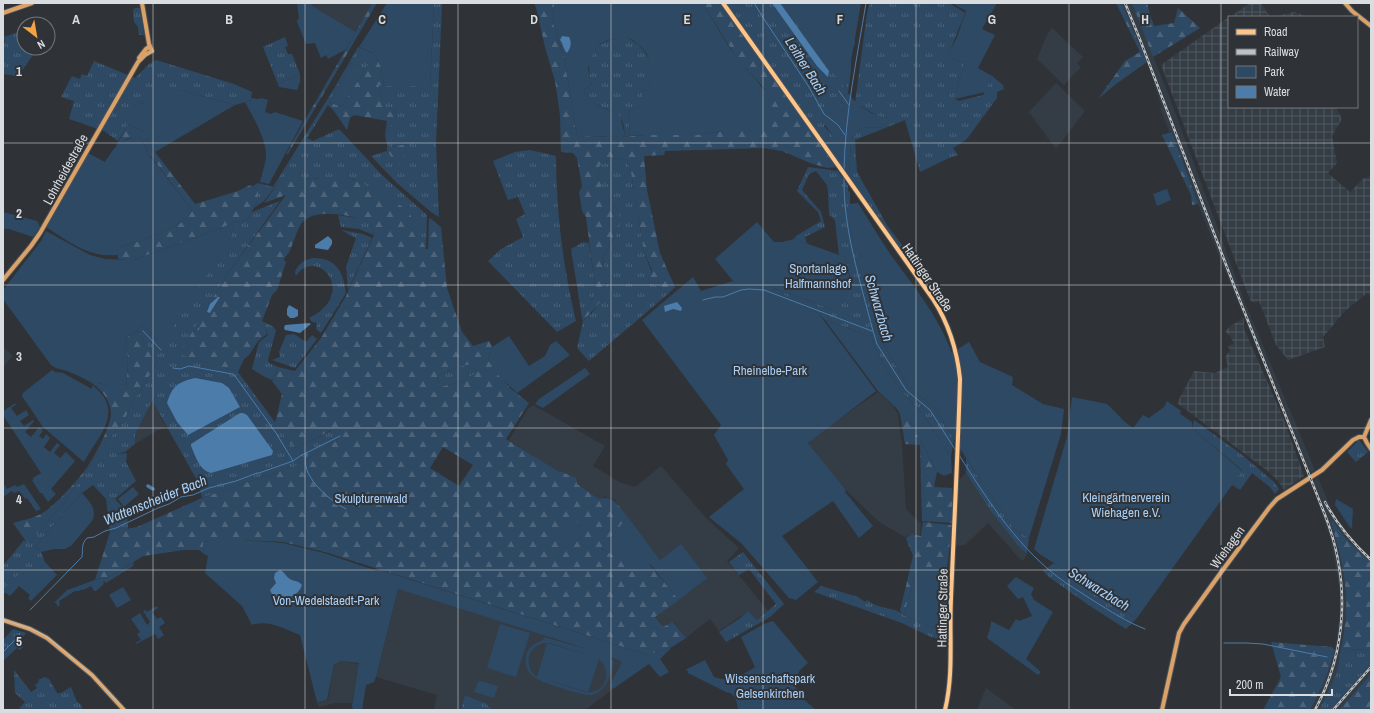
<svg xmlns="http://www.w3.org/2000/svg" width="1374" height="713" viewBox="0 0 1374 713" font-family="'Archivo Narrow',sans-serif">
  <defs>
    <pattern id="industrial-grid" width="8" height="8" patternUnits="userSpaceOnUse"><rect width="8" height="8" fill="#343d45"/><path d="M0 4h8M4 0v8" fill="none" stroke="#51595f"/></pattern>
    <pattern id="grass-tufts" width="24" height="20" patternUnits="userSpaceOnUse"><rect width="24" height="20" fill="#2e4964"/><path d="M3 7l-1-3M5 7V3M7 7l1-3M15 17l-1-3M17 17v-4M19 17l1-3" fill="none" stroke="#4c637a"/></pattern>
    <pattern id="forest-firs" width="22" height="20" patternUnits="userSpaceOnUse"><rect width="22" height="20" fill="#2e4964"/><path d="M5 1l3.5 6h-7zM16 11l3.5 6h-7z" fill="#4c637a"/></pattern>
  </defs>
  <rect width="100%" height="100%" fill="#2f3337"/>
  <g fill="#343d45">
    <polygon points="313,3 372,3 356,32 312,6"/>
    <polygon points="1122,3 1132,3 1169,96 1246,305 1315,470 1308,474 1198,204 1172,132 1169,131 1160,108 1162,107 1147,62"/>
    <polygon points="1052,28 1083,57 1077,63 1081,67 1064,85 1037,59 1047,35"/>
    <polygon points="1056,83 1085,111 1056,149 1029,112"/>
    <polygon points="3,347 13,356 3,367"/>
    <polygon points="878,392 893,406 898,414 902,445 906,509 921,524 920,535 912,534 905,537 878,521 846,490 808,443 822,431"/>
    <polygon points="153,402 166,427 155,432 135,444 135,435 150,405"/>
    <polygon points="533,405 605,446 593,466 619,482 635,487 661,466 706,518 739,548 727,561 768,611 765,614 757,620 748,611 719,631 710,619 686,638 674,622 663,627 655,617 681,544 660,560 614,499 605,497 599,499 577,484 571,477 562,472 559,473 509,440 528,409"/>
    <polygon points="966,473 990,510 1018,546 1027,554 1023,561 1018,557 988,523 965,545 955,546 958,481"/>
    <polygon points="1318,478 1330,506 1337,518 1355,543 1371,558 1371,563 1345,538 1333,521 1346,587 1346,616 1337,672 1319,710 1310,710 1316,700 1329,670 1335,650 1340,611 1340,592 1331,540 1311,482"/>
    <polygon points="398,589 497,620 618,660 622,662 610,685 613,689 585,710 493,710 485,703 466,695 461,710 434,710 437,695 376,677"/>
    <polygon points="341,661 360,664 352,703 335,703 319,707 317,702 328,700 334,666"/>
    <polygon points="1371,664 1371,674 1339,710 1331,710"/>
    <polygon points="986,688 1016,710 977,710"/>
  </g>
  <g fill="url(#industrial-grid)">
    <polygon points="1250,3 1261,3 1270,17 1230,17"/>
    <polygon points="1294,12 1308,17 1272,17"/>
    <polygon points="1229,17 1229,107 1337,107 1337,110 1342,119 1332,136 1337,163 1328,173 1350,192 1364,178 1369,177 1371,175 1371,295 1367,293 1345,311 1323,337 1325,347 1288,360 1276,345 1259,301 1254,303 1250,300 1161,65"/>
    <polygon points="1244,318 1244,329 1283,417 1304,476 1284,490 1278,481 1269,472 1177,403 1194,371 1215,373 1228,367 1225,357 1230,351 1228,346 1233,344 1233,342 1230,336 1225,331 1232,325"/>
  </g>
  <g fill="url(#grass-tufts)">
    <polygon points="431,3 444,3 442,4 436,143 439,217 431,212 397,183 371,156 387,151 398,167 407,144 391,147 387,145 385,135 395,120 396,110 387,113 380,92 379,85 384,86 430,86 434,5"/>
    <polygon points="725,3 855,3 854,32 855,43 851,53 851,70 848,93 841,100 844,111 824,126 832,135 836,149 832,154"/>
    <path d="M870,3H949L965,13C960,27 952,42 949,57L965,63L958,83L955,99L959,101L983,95L992,76L1003,85L1004,89L997,92V98L966,140L953,148L958,155L949,158L920,172L905,120L855,140L857,172L887,225L924,274L943,294H935L921,279L849,177L851,139L862,127L884,128L889,119L880,117L855,103L867,13Z"/>
    <polygon points="135,8 140,8 144,35 139,35 138,27 134,22 133,10"/>
    <polygon points="24,30 24,48 38,48 18,76 3,74 3,44 5,43 4,37"/>
    <polygon points="285,37 288,46 285,47 288,54 292,54 300,74 278,84 263,47"/>
    <path d="M626,37C643,45 656,62 650,81C649,85 645,89 643,92L647,102L641,107L628,111L630,136L622,137L625,135C624,130 624,122 621,119C610,105 591,110 584,89L592,85C583,53 595,40 626,37Z"/>
    <polygon points="358,47 375,54 365,70 351,63 330,102 307,138 313,141 339,129 382,175 427,215 426,249 420,237 413,219 404,208 373,189 353,179 318,178 292,182 279,182 264,201 254,208 259,199 258,191 253,186 258,183 273,187 335,87"/>
    <polygon points="156,60 234,84 252,92 251,98 252,100 235,105 181,90 144,104 138,101 128,125 118,141 104,131 69,119 74,101 61,97 72,76 80,79 82,74 87,76 94,61 135,78 149,64"/>
    <path d="M530,150L556,156C556,211 563,267 576,321L557,332L488,261L501,249L523,237L516,219L525,214L518,197L508,200L493,161L515,152Z"/>
    <polygon points="613,158 627,160 631,172 644,252 652,273 648,280 668,294 589,361 577,348 583,321 592,313 606,292 604,263 602,257 616,236 619,212 604,193 597,175 600,165"/>
    <polygon points="808,167 838,171 848,186 848,191 850,192 850,225 877,333 866,337 862,333 825,320 819,314 767,286 832,309 851,280 845,257 839,255 835,220 829,214 828,192 827,185 816,171 809,174 802,190 821,212 825,227 805,237 807,244 794,239 796,236 821,221 818,212 797,191"/>
    <polygon points="280,201 226,276 180,354 238,372 294,448 309,442 332,430 339,439 297,465 202,498 198,482 153,402 156,396 150,405 135,435 135,444 125,452 116,454 126,453 127,455 126,462 136,481 115,499 127,512 128,529 110,532 106,499 93,485 82,493 35,546 41,552 45,562 39,570 3,590 3,566 24,540 28,544 66,500 99,452 125,418 134,400 158,362 137,331 142,325 148,330 158,341 229,241 233,229 229,225 234,222 247,220 252,212"/>
    <polygon points="338,215 362,219 371,223 374,235 359,229 341,227"/>
    <polygon points="341,230 363,234 372,238 348,290 346,267 356,238"/>
    <polygon points="583,242 589,243 596,292 582,318 571,249"/>
    <path d="M313,258C337,258 343,272 346,293L321,333L316,329L317,323L312,322L309,318C360,293 316,245 296,276L295,272C299,263 304,260 313,258Z"/>
    <polygon points="268,324 274,327 273,330 274,328 276,330 268,360 269,363 278,367 272,380 265,377 252,369 259,342 268,335 266,330"/>
    <polygon points="294,334 306,342 312,335 317,339 295,368 272,360 280,357 279,352 286,335"/>
    <polygon points="880,338 908,387 933,406 954,439 951,456 923,414 903,393 885,367 872,341"/>
    <polygon points="473,363 477,373 463,381 440,387 437,376 460,366"/>
    <polygon points="1194,420 1241,454 1274,482 1279,489 1275,494 1270,487 1252,473 1240,490 1232,485 1242,470 1192,428"/>
    <polygon points="1359,440 1368,452 1356,462 1347,452"/>
    <polygon points="966,458 984,486 1014,529 1029,538 1027,554 1018,546 990,510 966,473"/>
    <polygon points="743,552 784,604 770,617 726,642 719,632 739,619 748,611 757,620 776,604 749,569 739,575 729,562"/>
    <polygon points="1054,563 1104,600 1137,618 1126,629 1090,606 1049,577 1043,571"/>
    <path d="M821,586L858,597L865,602L868,600C877,610 894,606 904,615L948,634L947,641L931,637L902,623L814,592Z"/>
    <polygon points="13,629 26,633 19,643 23,647 20,650 17,648 3,661 3,640"/>
    <polygon points="1341,649 1371,650 1371,664 1331,710 1319,710 1337,672"/>
    <polygon points="14,670 31,692 37,688 35,685 39,682 38,680 45,677 49,679 57,693 61,693 71,687 77,702 78,702 82,706 82,710 18,710 25,702 15,693"/>
    <polygon points="465,695 485,703 493,710 461,710"/>
  </g>
  <g fill="url(#forest-firs)" fill-rule="evenodd">
    <path d="M372,3H377L288,154H286C314,103 344,54 372,3Z"/>
    <path d="M535,3H555L552,14L554,26L564,57L577,136L622,137L645,135H694L724,131H749L764,88L737,59L703,3H722L838,167L827,168L810,163L782,151L763,148L665,151L664,155L644,156L647,190L660,253L675,287L668,294L648,280L652,273V270L644,252L631,172L627,160L613,158L600,165L597,175L604,193L619,212L620,223L616,236L602,257C604,265 607,282 606,291C604,299 589,315 583,321L582,318L596,292L586,217L582,211L579,192L582,186L577,158L573,153L561,152L560,115L555,81L545,47Z"/>
    <polygon points="1116,3 1122,3 1147,62 1116,84 1098,99 1125,61 1140,52"/>
    <polygon points="1132,3 1147,3 1150,15 1154,26 1174,23 1178,8 1200,28 1153,57"/>
    <polygon points="375,54 381,67 384,86 379,85 380,92 387,112 396,110 395,120 385,135 387,121 354,115 350,118 347,130 334,111 328,105 330,102 341,107"/>
    <path d="M128,125L143,131L152,150L155,152L195,204L238,191L250,185L253,186L258,191L259,199L247,220L234,222L229,225L134,260H126L118,259L117,248C135,242 187,228 192,210L150,155L140,137L127,139L116,146Z"/>
    <polygon points="1172,132 1198,204 1192,205 1191,195 1162,135"/>
    <polygon points="407,144 409,154 403,156 398,167 387,151 387,145 391,147"/>
    <path d="M339,177C344,178 349,178 354,180C366,184 402,203 409,213C417,224 420,237 426,249H428L429,219L430,218L441,227L447,288L462,332L473,346L489,341L492,347L488,360L510,388L529,403L506,439L559,472H562L576,478L577,484L599,499C614,494 619,507 628,517L601,549L649,564L679,600L655,617L663,627L673,622L686,638L672,647L648,655L325,552L283,542L243,540L206,541L203,542L204,554L199,550H184L143,556L109,577L95,580L110,532L137,527L202,498L297,465L339,439L331,430L309,442L294,448L275,423L282,394L272,381L278,367L295,371L321,338L346,296L374,235L371,223C354,216 314,206 301,224C296,232 294,242 290,250C289,254 285,256 284,260L286,262L277,290L272,295L262,321L268,324L266,330L267,334L258,341L249,355L244,359L238,372L179,354L226,276L286,195L264,203L279,182C299,182 318,177 339,177ZM473,364L477,372L463,381L440,387L437,376L460,366ZM443,447L473,465L459,486L430,468Z"/>
    <path d="M137,331L158,362L134,400L125,418L99,452L66,500L28,544L13,523C23,520 36,518 44,512C54,506 75,483 83,473C92,462 111,427 111,413C110,402 105,394 97,387L98,383L126,391L128,360L125,338Z"/>
    <polygon points="896,406 910,421 937,472 934,487 952,488 953,523 922,521 920,445 905,444 900,414"/>
    <path d="M1333,521L1345,538L1371,563V650L1341,649C1343,638 1345,626 1346,615C1348,583 1340,553 1331,522Z"/>
    <polygon points="923,522 952,525 947,568 917,568 904,615 900,611 913,556 906,538 912,534 921,536"/>
    <path d="M1271,642L1332,647L1335,650C1329,671 1321,691 1310,710H1263L1281,677Z"/>
    <polygon points="1371,674 1371,710 1339,710"/>
  </g>
  <g fill="#2e4964" fill-rule="evenodd">
    <polygon points="297,3 313,3 312,6 356,32 345,50 328,59 326,55 321,58 315,43 306,44 297,22 297,20 299,19"/>
    <polygon points="387,3 431,3 434,5 430,86 384,86 381,67 375,54 359,47"/>
    <path d="M555,3H703C714,21 724,41 737,58C753,78 771,91 774,117L762,125L749,131H724L694,135H645L630,136L628,111L640,107L646,102L643,97V92L650,82V63L647,54L641,47L633,40L626,37L608,40L600,44L594,51L588,69L592,85L584,89C589,104 604,109 618,113L621,119L625,135L622,137L577,136L564,57L554,26L552,14Z"/>
    <polygon points="782,3 861,3 846,90"/>
    <polygon points="952,3 997,3 982,29 995,35 978,68 992,76 985,92 955,99 958,83 965,63 949,57 951,49 957,37 966,11"/>
    <polygon points="351,63 365,70 341,107 330,102"/>
    <polygon points="300,74 300,82 297,90 279,87 278,84"/>
    <polygon points="181,90 235,105 155,152 152,150 143,131 128,125 126,122 138,101 144,104 149,95"/>
    <path d="M848,93C857,106 873,116 890,119L884,128L862,127L851,139L849,177L832,154L835,149L832,135L819,116L844,111L841,100Z"/>
    <path d="M251,98L258,99L261,98L268,100L265,112L271,114L275,112L303,121L269,184L260,182C262,174 265,165 266,157C267,140 253,117 245,102L252,100Z"/>
    <path d="M140,137L150,156L192,210C187,228 135,242 117,248L118,255C88,258 70,242 46,227L88,153L105,162C116,145 119,140 140,137Z"/>
    <polygon points="1167,189 1171,200 1157,206 1153,194"/>
    <path d="M858,203C869,220 879,238 891,255C914,287 938,315 952,353L969,342L980,362L1013,377L1012,385L1043,404L1064,409L1061,434L1029,538L1014,529L984,486L933,406L908,387L880,338L872,341L885,367L903,393L923,414L951,456L952,473L944,476L937,472L910,421L878,391L825,320L862,333L866,336L877,333L855,249L850,225L849,204Z"/>
    <polygon points="3,212 37,221 40,227 33,237 9,229 3,229"/>
    <path d="M757,222L774,242H782L794,239L845,257C852,285 853,288 832,309L770,287L819,314L876,391L808,443L846,490L845,492L873,526L859,538L833,501L782,536L818,582L796,600L789,598L741,543L709,517L744,489L726,464L728,460L714,435L721,425L642,320L693,277L701,291L733,281L715,259Z"/>
    <path d="M229,225L232,226L233,229L229,241L169,333L161,341H158L148,330L142,325L137,331L125,338L128,360L126,391L117,390L99,383L97,387C88,380 78,375 67,371C61,369 56,369 51,365L3,299V290L41,241L46,231L90,255L105,259L134,260Z"/>
    <polygon points="509,336 529,366 545,356 550,345 556,341 570,355 517,393 498,375 488,360 492,347"/>
    <polygon points="585,368 590,374 543,408 535,404 539,399"/>
    <path d="M52,370L55,372L63,373L92,389V385C126,411 99,435 84,462L43,427L22,396L23,393Z"/>
    <polygon points="1072,397 1107,404 1125,422 1133,428 1143,415 1149,418 1164,407 1167,401 1181,411 1180,414 1192,422 1192,428 1242,471 1137,618 1104,600 1054,563 1041,555 1034,549 1067,437"/>
    <polygon points="14,404 17,404 11,408 17,416 26,410 29,415 20,421 24,426 33,420 34,421 25,432 31,437 39,427 43,431 39,436 43,439 46,434 50,438 44,447 50,452 57,443 60,445 54,453 60,458 66,452 75,461 51,489 56,494 48,502 42,493 40,493 32,480 34,479 33,478 41,473 3,415 3,411"/>
    <polygon points="3,483 7,489 15,485 17,487 24,484 41,509 36,511 27,498 25,499 19,491 14,493 12,491 3,497"/>
    <polygon points="133,487 139,494 124,507 118,499"/>
    <path d="M82,493C89,501 98,509 92,521L71,546L65,549H54L41,552L35,546Z"/>
    <polygon points="1336,499 1353,509 1352,527 1351,529 1335,505"/>
    <polygon points="569,517 586,528 574,546 557,535"/>
    <polygon points="628,517 660,560 681,544 707,578 679,600 650,564 642,571 601,548"/>
    <path d="M214,540H243L283,543L324,553L377,571L380,570L648,655L672,647L660,659L669,672L660,677L649,664L613,689L610,685L622,662L611,657C615,662 613,666 611,672C607,686 598,699 582,694C573,692 564,689 555,686C540,681 523,676 526,657C527,648 535,643 543,640L544,637L587,649L398,589L376,677L374,682L366,685L362,710H353L352,706L359,663L341,661L334,665L327,700L317,702L300,635C285,629 268,619 252,625L242,606L205,573L208,556L204,554L203,542ZM544,643H550L598,658L547,643L537,677C528,671 526,658 532,650C535,646 540,644 544,643ZM599,659C613,672 606,695 585,692L537,677L588,692Z"/>
    <polygon points="45,562 57,575 31,601 28,598 30,595 19,586 10,596 6,593 3,593 3,590 14,578 34,566 39,570"/>
    <polygon points="134,562 133,566 106,583 104,581 103,582 104,584 96,591 94,591 91,586 83,590 83,589 79,591 75,591 59,601 60,604 58,607 56,603 54,603 67,590 95,580 109,577"/>
    <polygon points="917,568 947,568 946,628 942,627 940,631 904,615"/>
    <polygon points="1016,577 1034,588 1031,594 1034,600 1053,612 1026,659 1041,672 1038,675 987,638 991,625 991,621 1009,630 1016,619 1019,621 1032,616 1023,597 1018,599 1007,586"/>
    <polygon points="123,587 131,600 117,608 109,595"/>
    <polygon points="157,606 158,608 152,612 157,619 161,617 165,623 159,627 164,635 158,639 155,634 136,644 135,643 141,640 137,634 140,632 131,619 140,613 147,625 150,622 143,611 145,610 147,612"/>
    <path d="M773,621L808,663L800,670L794,683L800,696L816,710H738C737,702 736,693 726,692L688,673V671L685,670L705,660L714,677C732,683 740,676 755,667L741,637L764,624Z"/>
    <polygon points="500,624 530,633 516,677 487,668"/>
    <polygon points="480,681 498,686 494,698 474,692 478,682 479,682"/>
  </g>
  <g fill="#4c7ca9">
    <polygon points="772,3 780,3 826,67 829,71 828,77 817,66"/>
    <path d="M562,36L569,37C572,42 571,48 567,53C563,49 563,43 560,40Z"/>
    <polygon points="328,236 332,240 332,244 328,250 315,248 315,245"/>
    <polygon points="218,297 220,297 211,311 210,313 207,312 210,304"/>
    <polygon points="677,302 682,308 681,311 673,309 665,312 664,306"/>
    <polygon points="289,305 298,310 298,316 294,318 290,318 287,315 287,309"/>
    <polygon points="309,323 311,324 300,333 285,330 284,328 285,325"/>
    <path d="M195,378L222,383L229,388L240,407L188,435L177,422L167,403C172,386 178,382 195,378Z"/>
    <path d="M240,413H243L247,415L273,451L272,455L211,473C199,470 196,457 191,446V444Z"/>
    <path d="M280,570C285,572 286,577 290,579C295,582 298,580 302,585C299,596 283,602 273,596L270,590L276,583L274,578L275,573Z"/>
  </g>
  <g fill="none" stroke-linecap="round" stroke-linejoin="round">
    <g stroke="#4c7ca9" stroke-width="1">
      <polyline points="754,3 764,19 776,37 809,87 824,114 838,125 845,135"/>
      <polyline points="839,91 849,105"/>
      <path d="M844,170C845,114 857,58 866,3"/>
      <path d="M844,177C843,230 860,280 873,331L877,344L906,390L930,410L956,451"/>
      <polyline points="703,300 715,297 723,297 741,290 749,289 764,290 872,331"/>
      <polyline points="198,330 199,328"/>
      <polyline points="143,331 161,350"/>
      <polyline points="173,368 180,369 189,366 232,374 235,376 276,433 293,461"/>
      <path d="M307,453C297,474 330,501 346,509"/>
      <path d="M959,455C989,502 1019,550 1066,583C1075,589 1085,595 1094,601C1110,611 1127,622 1145,629"/>
      <path d="M30,610L82,557C83,550 81,544 87,538L94,537L105,531L116,528L158,508L169,504L181,497L193,495L209,488L236,481L257,473H259L293,461L300,456L340,436"/>
      <polyline points="1224,643 1246,643 1263,644 1327,657"/>
      <polyline points="3,652 13,642 20,633"/>
    </g>
    <polyline stroke="#4c7ca9" stroke-width="3.5" points="148,486 153,489"/>
    <defs>
      <g id="secondary">
        <polyline points="1345,3 1352,11 1371,26"/>
        <polyline points="3,13 32,3"/>
        <polyline points="139,58 146,49 149,47"/>
        <polyline points="3,280 31,246 40,233 138,62 145,55 152,51 149,44 142,3"/>
        <polyline points="1371,420 1364,437 1367,443 1371,449"/>
        <polyline points="3,620 30,629 47,638 92,675 124,710"/>
        <polyline points="1162,710 1179,633 1184,624 1222,571 1269,508 1277,499 1322,470 1353,440 1359,437 1364,437"/>
      </g>
      <path id="primary" d="M723,3L933,299C949,324 957,349 960,379C958,452 954,525 951,598C949,635 954,673 945,710"/>
    </defs>
    <use href="#secondary" stroke="#4e5255" stroke-width="6"/>
    <use href="#primary" stroke="#4e5255" stroke-width="6"/>
    <use href="#secondary" stroke="#daa268" stroke-width="4"/>
    <use href="#primary" stroke="#fec58a" stroke-width="4"/>
    <path stroke="#bec1c3" stroke-width="1" d="M3,620C19,625 36,629 50,639L93,676L125,710"/>
    <defs>
      <g id="rail">
        <path d="M1125,3L1139,37L1233,283L1325,515C1350,579 1348,649 1315,710"/>
        <path d="M1325,502C1337,525 1352,542 1371,560"/>
        <polyline points="1333,710 1371,667"/>
      </g>
    </defs>
    <use href="#rail" stroke="#bec1c3" stroke-width="2.5"/>
    <use href="#rail" stroke="#2f3337" stroke-width="1" stroke-dasharray="3" stroke-linecap="butt"/>
  </g>
  <path fill="none" stroke="#dadddf" stroke-width="1" stroke-opacity="0.55" d="M153,3V710M305,3V710M458,3V710M611,3V710M763,3V710M916,3V710M1069,3V710M1221,3V710M3,143H1371M3,285H1371M3,428H1371M3,570H1371"/>
  <g text-anchor="middle" stroke-width="4" stroke-linejoin="round" paint-order="stroke">
    <g font-size="13" fill="#dadddf" stroke="#2f3337">
      <text transform="translate(65 169) rotate(-61)" y="5">Lohrheidestraße</text>
      <text transform="translate(928 277) rotate(56)" y="5">Hattinger Straße</text>
      <text transform="translate(1227 547) rotate(-54)" y="5">Wiehagen</text>
      <text transform="translate(942 608) rotate(-89)" y="5">Hattinger Straße</text>
    </g>
    <g font-size="13" fill="#a7cff7" stroke="#2f3337">
      <text x="818" y="273">Sportanlage<tspan x="818" dy="15">Halfmannshof</tspan></text>
      <text x="770" y="375">Rheinelbe-Park</text>
      <text x="1126" y="502">Kleingärtnerverein<tspan x="1126" dy="15">Wiehagen e.V.</tspan></text>
      <text x="371" y="503">Skulpturenwald</text>
      <text x="326" y="605">Von-Wedelstaedt-Park</text>
      <text x="770" y="683">Wissenschaftspark<tspan x="770" dy="15">Gelsenkirchen</tspan></text>
    </g>
    <g font-size="14" font-style="italic" fill="#a8d0f8" stroke="#2f3337">
      <text transform="translate(806 66) rotate(58)" y="5">Leither Bach</text>
      <text transform="translate(879 308) rotate(74)" y="5">Schwarzbach</text>
      <text transform="translate(155 500) rotate(-22)" y="5">Wattenscheider Bach</text>
      <text transform="translate(1099 589) rotate(32)" y="5">Schwarzbach</text>
    </g>
  </g>
  <g font-size="13" text-anchor="middle" font-weight="bold" fill="#dadddf" stroke="#2f3337" stroke-width="4" stroke-linejoin="round" paint-order="stroke">
    <text x="76" y="24">A</text>
    <text x="229" y="24">B</text>
    <text x="382" y="24">C</text>
    <text x="534" y="24">D</text>
    <text x="687" y="24">E</text>
    <text x="840" y="24">F</text>
    <text x="992" y="24">G</text>
    <text x="1145" y="24">H</text>
    <text x="19" y="76">1</text>
    <text x="19" y="218">2</text>
    <text x="19" y="361">3</text>
    <text x="19" y="504">4</text>
    <text x="19" y="646">5</text>
  </g>
  <rect width="1374" height="713" fill="none" stroke="#dadddf" stroke-width="8"/>
  <rect x="1228" y="16" width="130" height="92" fill="#2f3337" stroke="#73777a"/>
  <rect x="1236" y="29" width="20" height="6" fill="#fec58a" stroke="#73777a"/>
  <text x="1264" y="36" font-size="12" fill="#dadddf">Road</text>
  <rect x="1236" y="49" width="20" height="6" fill="#bec1c3" stroke="#73777a"/>
  <text x="1264" y="56" font-size="12" fill="#dadddf">Railway</text>
  <rect x="1236" y="66" width="20" height="12" fill="#2e4964" stroke="#73777a"/>
  <text x="1264" y="76" font-size="12" fill="#dadddf">Park</text>
  <rect x="1236" y="86" width="20" height="12" fill="#4c7ca9" stroke="#73777a"/>
  <text x="1264" y="96" font-size="12" fill="#dadddf">Water</text>
  <g transform="translate(36 36) rotate(149)"><circle r="19" fill="#2f3337" stroke="#73777a"/>
  <path d="M0-3L7 15L0 10L-7 15Z" fill="#f4a344"/>
  <text y="-6" font-size="11" font-weight="bold" text-anchor="middle" fill="#dadddf">N</text>
  </g>
  <path d="M1230 689v6h102v-6" fill="none" stroke="#dadddf" stroke-width="2"/>
  <text x="1236" y="689" font-size="12" fill="#dadddf" stroke="#2f3337" stroke-width="3" paint-order="stroke">200 m</text>
</svg>
